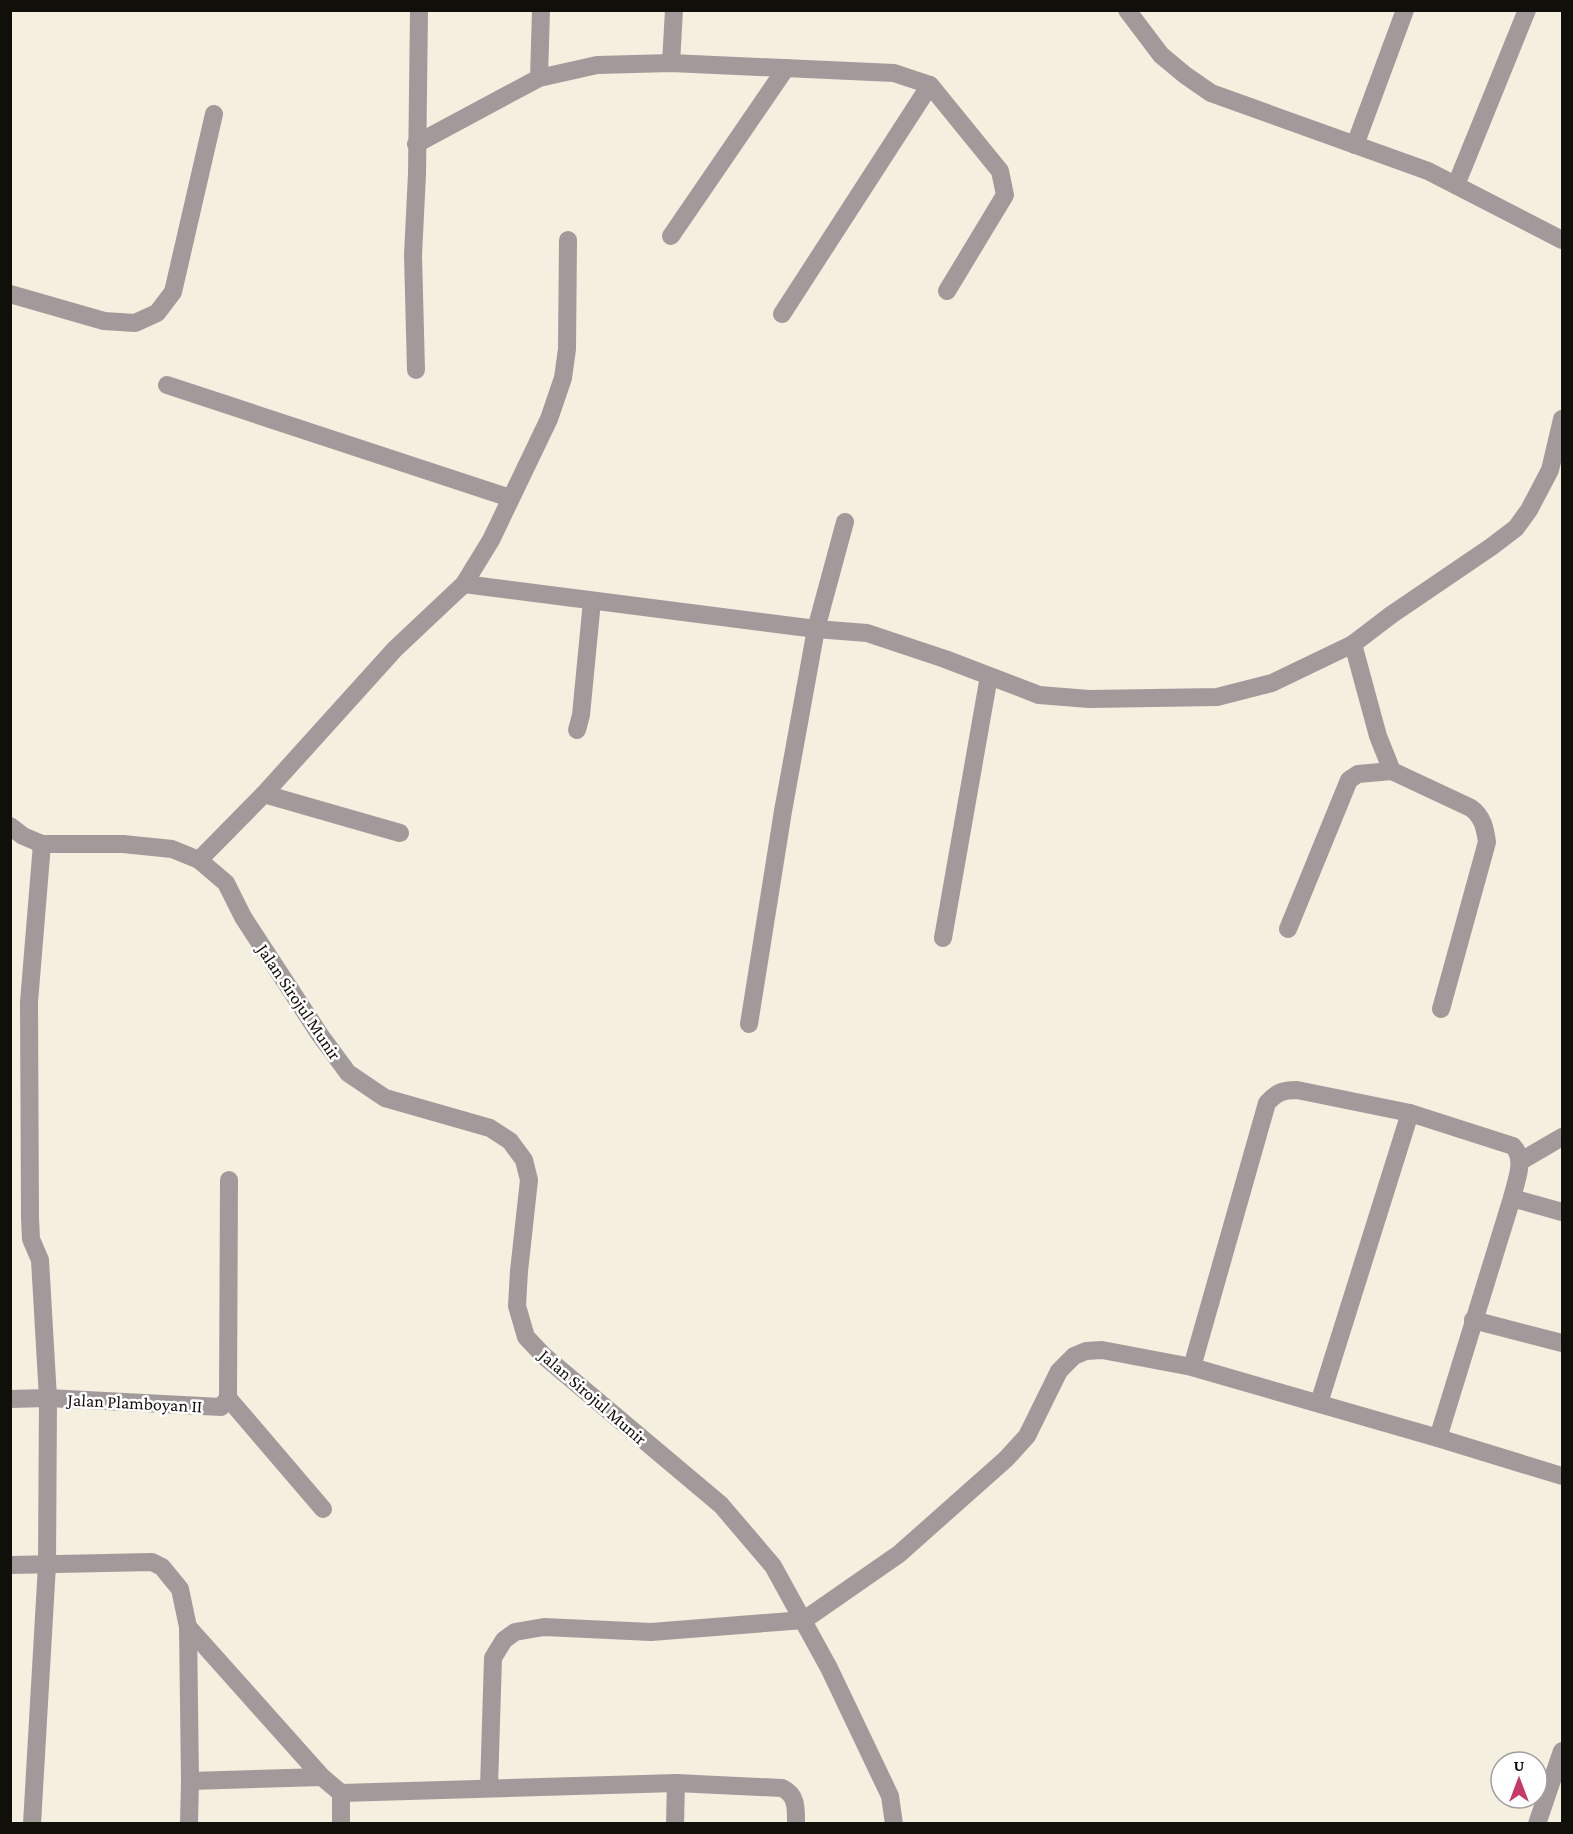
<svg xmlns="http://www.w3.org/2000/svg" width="1573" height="1834" viewBox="0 0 1573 1834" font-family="'Crimson Pro',serif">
  <rect width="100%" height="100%" fill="#f4efdf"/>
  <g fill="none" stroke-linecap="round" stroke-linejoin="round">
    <g stroke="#a29a9a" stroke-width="18">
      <polyline points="1127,10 1161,55 1185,75 1211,93 1428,171 1562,240"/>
      <polyline points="671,63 674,10"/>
      <polyline points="539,78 541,10"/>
      <polyline points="416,144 539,78 597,65 671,63 894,73 930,85 1000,171 1005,195 947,291"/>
      <polyline points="1355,145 1405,10"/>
      <polyline points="1456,185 1527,10"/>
      <polyline points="671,236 786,68"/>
      <polyline points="10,294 104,321 135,323 157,313 173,292 214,114"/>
      <polyline points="782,314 930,85"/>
      <polyline points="416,370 413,255 417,174 419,10"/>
      <polyline points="167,385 510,498"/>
      <polyline points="464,584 816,629 867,633 945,659 1039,695 1089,699 1217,697 1272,683 1353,644 1391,615 1491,547 1516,528 1529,510 1550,470 1562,419"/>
      <path d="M1353,644L1378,736L1392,771L1471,808C1483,817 1485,828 1487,842L1441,1009"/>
      <polyline points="577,730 581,715 592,601"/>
      <polyline points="264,794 400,833"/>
      <polyline points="10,826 23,836 42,844 123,844 172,849 199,860 226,883 243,917 320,1035 348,1073 385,1098 490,1128 510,1141 524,1160 529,1180 519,1271 517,1306 526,1337 544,1356 721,1505 773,1566 829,1668 890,1796 894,1824"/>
      <polyline points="199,860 264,794 395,649 464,584 491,540 549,419 563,378 567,349 568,240"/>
      <polyline points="1288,929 1349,780 1358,774 1392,771"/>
      <polyline points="943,938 989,676"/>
      <polyline points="749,1024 783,811 816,629 845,522"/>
      <polyline points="1521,1161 1562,1137"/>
      <polyline points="1512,1198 1562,1212"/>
      <polyline points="1473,1320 1562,1343"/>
      <path d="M1192,1367L1267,1103C1277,1092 1283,1090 1297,1090L1410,1113L1513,1146C1526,1160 1516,1180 1512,1198L1438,1438"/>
      <polyline points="228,1398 323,1509"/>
      <polyline points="10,1399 48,1398 221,1407 228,1398 229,1180"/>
      <polyline points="1319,1403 1410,1113"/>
      <polyline points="10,1565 152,1562 162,1567 180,1589 188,1627 190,1781 189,1824"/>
      <path d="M188,1627L322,1777L341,1793L676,1783L782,1788C797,1795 796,1808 796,1824"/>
      <polyline points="190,1781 322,1777"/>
      <polyline points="489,1787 493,1658 504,1640 515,1632 544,1627 651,1632 804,1620 899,1554 1006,1459 1027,1436 1059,1371 1074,1356 1086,1351 1102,1350 1192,1367 1438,1438 1562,1476"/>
      <polyline points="341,1793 341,1824"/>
      <polyline points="32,1824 47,1565 48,1398 40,1260 31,1239 30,1218 29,1002 42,844"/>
      <polyline points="675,1824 676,1783"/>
      <polyline points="1537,1824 1562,1751"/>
    </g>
  </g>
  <g text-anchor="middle" stroke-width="5" stroke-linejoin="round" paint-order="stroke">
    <g font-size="18" fill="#110f0a" stroke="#fff">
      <text transform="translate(299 1002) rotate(56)" y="6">Jalan Sirojul Munir</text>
      <text transform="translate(593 1397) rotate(41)" y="6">Jalan Sirojul Munir</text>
      <text transform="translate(135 1403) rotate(3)" y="6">Jalan Plamboyan II</text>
    </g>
  </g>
  <rect width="1573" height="1834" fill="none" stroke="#110f0a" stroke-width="24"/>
  <g transform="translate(1519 1780)"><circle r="28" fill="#ffffff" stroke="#a09f9d" stroke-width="1.5"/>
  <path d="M0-4.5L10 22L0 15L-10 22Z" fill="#c73968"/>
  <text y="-9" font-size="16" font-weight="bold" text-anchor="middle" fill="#110f0a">U</text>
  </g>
</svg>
